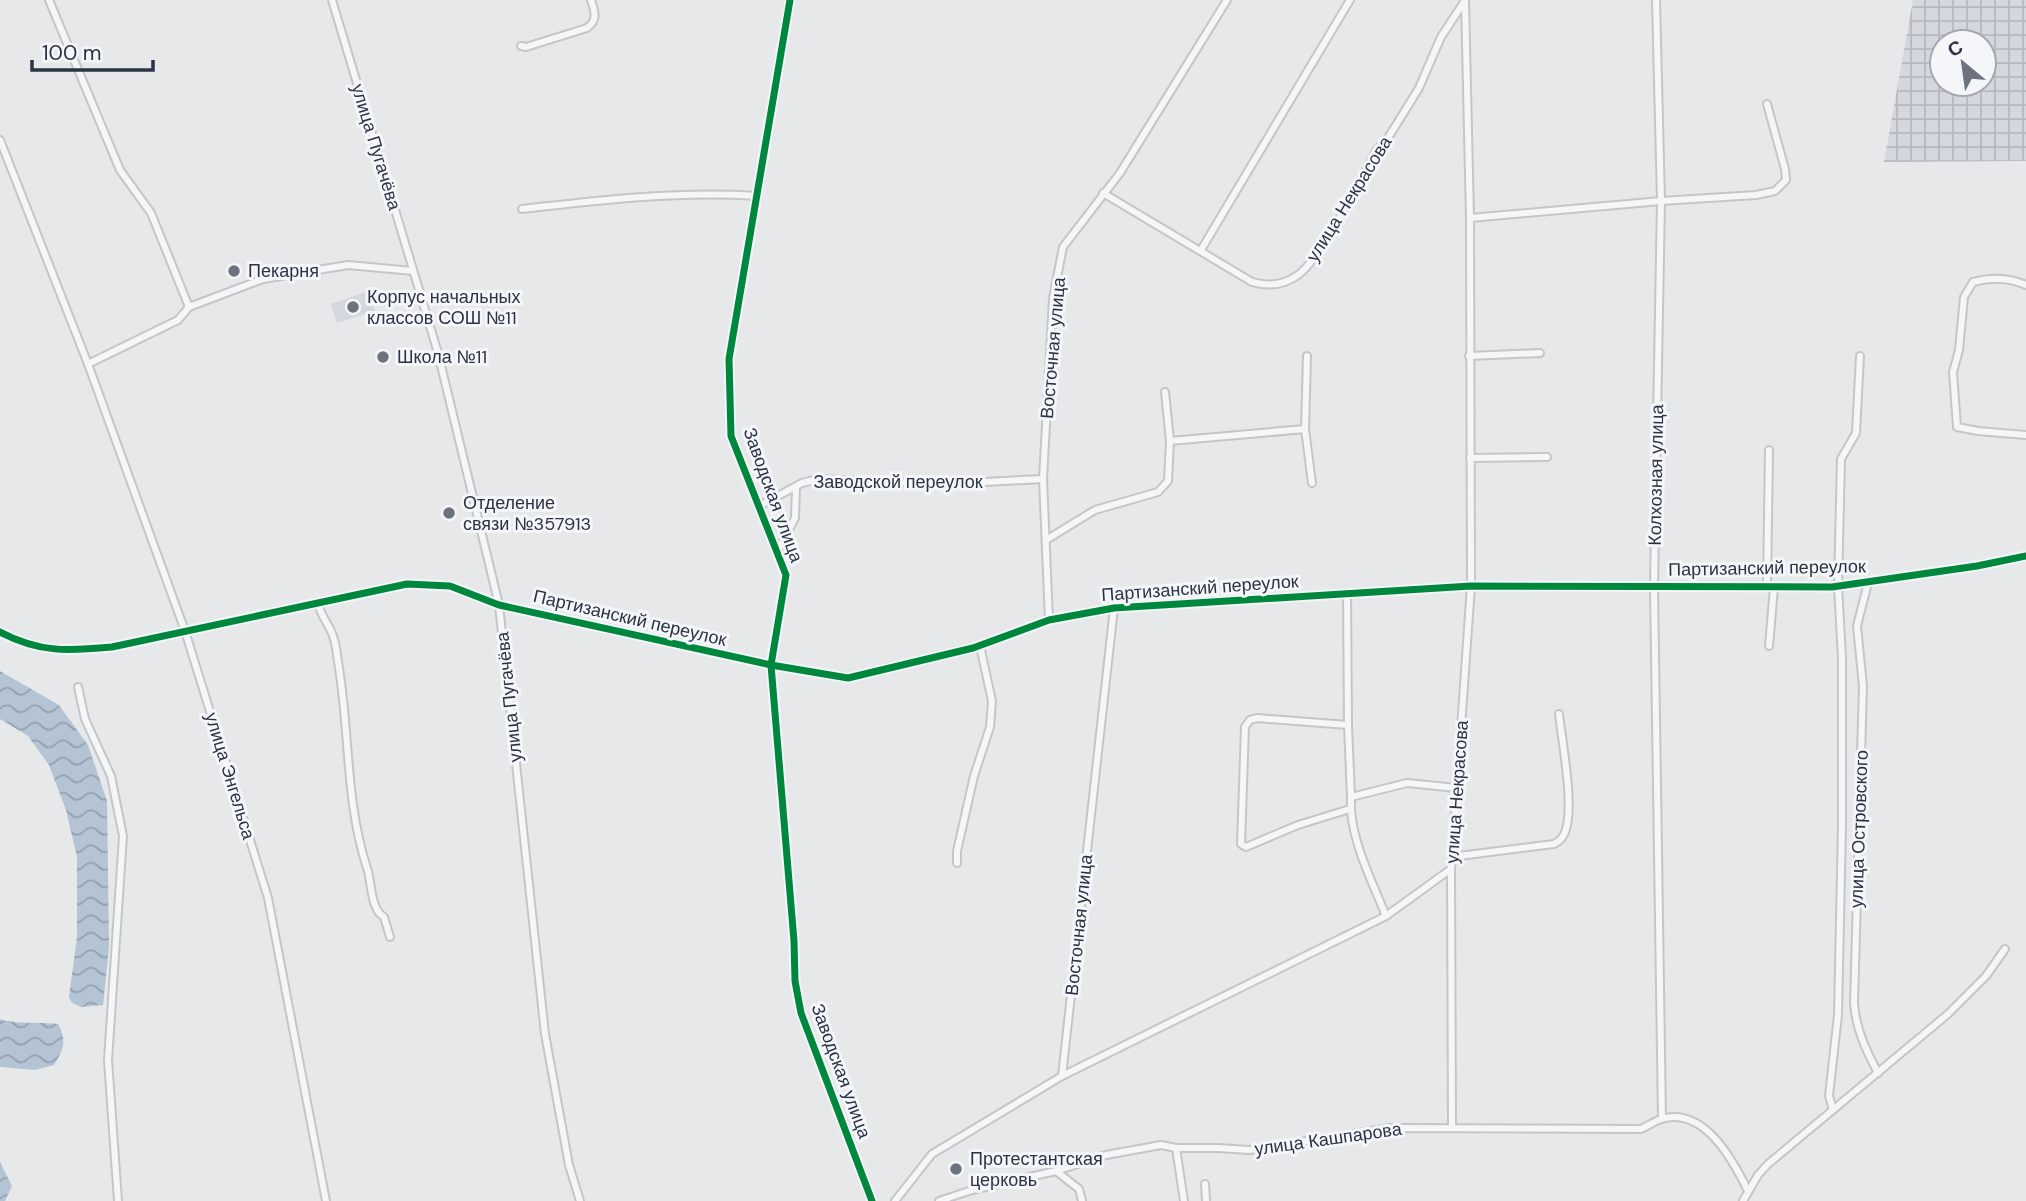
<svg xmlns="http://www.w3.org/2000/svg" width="2026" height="1201" viewBox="0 0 2026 1201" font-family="'DM Sans',sans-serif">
  <defs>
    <pattern id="industrial-grid" width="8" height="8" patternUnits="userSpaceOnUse" patternTransform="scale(1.75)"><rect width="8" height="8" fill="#d4d7dd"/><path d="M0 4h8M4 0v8" fill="none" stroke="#b6b9bf"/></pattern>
    <pattern id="water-waves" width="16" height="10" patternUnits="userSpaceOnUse" patternTransform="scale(1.75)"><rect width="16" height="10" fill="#b4c4d5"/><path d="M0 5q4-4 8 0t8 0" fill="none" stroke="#93a0af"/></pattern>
  </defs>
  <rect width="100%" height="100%" fill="#e6e8ea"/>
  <polygon fill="#d4d7dd" points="369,291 375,311 337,323 331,304"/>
  <path fill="url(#industrial-grid)" fill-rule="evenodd" d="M1913,0H2026V161L1884,162ZM1942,42H1984V84H1942Z"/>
  <g fill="url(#water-waves)">
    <polygon points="0,671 59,705 88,745 107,801 109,947 103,1005 81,1007 72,1003 69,997 77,937 77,857 66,810 49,765 28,736 0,719"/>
    <path d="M0,1019C8,1024 45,1022 58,1024C67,1040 64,1050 54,1065L35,1070L0,1067Z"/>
    <polygon points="0,1162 12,1186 5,1201 0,1201"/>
  </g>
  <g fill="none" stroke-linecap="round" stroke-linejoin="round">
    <defs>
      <g id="street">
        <polyline points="49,0 120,170 151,213 189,307"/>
        <polyline points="332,0 438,353 499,605 545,1034 569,1165 580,1201"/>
        <polyline points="790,0 729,359 731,436 786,575 771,665 794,941 795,981 801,1013 872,1201"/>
        <polyline points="1656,0 1661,201 1654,586 1662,1119"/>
        <path d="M521,46L526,47L587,28C598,20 595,12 591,0"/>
        <polyline points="0,140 88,364 185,631 268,898 326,1201"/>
        <path d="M1103,193L1252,282C1269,287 1284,285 1298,275C1320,260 1361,178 1376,151L1388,138L1419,88L1441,37L1464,2"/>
        <path d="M522,209C600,200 678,191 757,196"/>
        <polyline points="1470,218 1661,201 1756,195 1775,191 1786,180 1785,169 1767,104"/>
        <polyline points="1201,250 1350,0"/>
        <path d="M2026,285C2008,277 1991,277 1973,282L1964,297L1959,350L1953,372L1957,427L1978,431L2026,435"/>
        <polyline points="1307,356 1305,429 1312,483"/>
        <polyline points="1469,356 1540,353"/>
        <polyline points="88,364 178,320 189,307 263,279 348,265 413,271"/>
        <polyline points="1165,392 1170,441"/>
        <polyline points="1470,458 1547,457"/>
        <polyline points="759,506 802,483 817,479 945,484 1043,479"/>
        <polyline points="1046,540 1095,510 1158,492 1168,481 1170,441 1305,429"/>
        <polyline points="777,552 795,518 796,488"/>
        <path d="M1868,583L1857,626L1863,686L1854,1003C1856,1030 1866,1050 1878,1073"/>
        <polyline points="1767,587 1769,450"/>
        <polyline points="1347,593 1348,725 1351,797 1407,783 1457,788"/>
        <path d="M318,603C320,615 329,624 333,636C336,644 337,654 338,662C350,731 345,801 367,868C372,882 370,909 384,917L390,937"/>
        <polyline points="1049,620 1043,479 1053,298 1063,247 1120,173 1227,0"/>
        <path d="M0,632C40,653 68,651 112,647L407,584L450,586L499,605L771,665L848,678L973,648L1049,620L1114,608L1471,586L1832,587L1977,566L2026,556"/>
        <polyline points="1769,646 1774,587"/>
        <polyline points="78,687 85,719 111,776 123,836 108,1060 118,1201"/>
        <polyline points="1348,725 1257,718 1250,720 1245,727 1241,844 1246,847 1298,825 1350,809"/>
        <path d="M1351,797C1348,835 1372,881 1386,916"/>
        <path d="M1452,860L1459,856L1554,844C1560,841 1563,838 1565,832C1575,808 1562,742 1559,714"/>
        <polyline points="957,863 957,851 974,776 990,727 992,701 980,646"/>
        <polyline points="1062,1076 1114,608"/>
        <polyline points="1833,1110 1829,1096 1838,1015 1842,824 1842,658 1838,586 1841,459 1856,433 1860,356"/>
        <polyline points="1452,1128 1451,869 1471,586 1470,218 1465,0"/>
        <polyline points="1176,1148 1184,1201"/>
        <polyline points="1056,1171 1079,1189 1082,1201"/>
        <polyline points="1205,1184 1206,1201"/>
        <polyline points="895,1201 932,1154 1062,1076 1386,916 1451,869"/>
        <path d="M939,1201L972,1190L1056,1171L1106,1155L1161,1145L1176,1148H1218L1249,1150L1390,1128L1641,1129C1648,1126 1655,1121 1661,1119C1704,1106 1733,1160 1748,1191"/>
        <polyline points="1743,1201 1758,1175 1768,1164 1948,1014 1986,976 2005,949"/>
      </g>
    </defs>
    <use href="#street" stroke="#c4c6c8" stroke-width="10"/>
    <use href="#street" stroke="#f5f6f7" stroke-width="6"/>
    <defs>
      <g id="cycleway">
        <polyline points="790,0 729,359 731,436 786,575 771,665 794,941 795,981 801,1013 872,1201"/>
        <path d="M0,632C40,653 68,651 112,647L407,584L450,586L499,605L771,665L848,678L973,648L1049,620L1114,608L1471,586L1832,587L1977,566L2026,556"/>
      </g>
    </defs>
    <use href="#cycleway" stroke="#f4f6f9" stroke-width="11"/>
    <use href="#cycleway" stroke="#00873e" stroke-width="7"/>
  </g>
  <g fill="#6c737f" stroke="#f4f6f9" stroke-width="2.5">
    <circle cx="234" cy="271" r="7"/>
    <circle cx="353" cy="307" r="7"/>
    <circle cx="383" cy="357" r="7"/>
    <circle cx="449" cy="513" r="7"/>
    <circle cx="956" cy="1169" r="7"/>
  </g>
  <g text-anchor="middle" stroke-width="6" stroke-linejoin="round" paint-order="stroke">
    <g font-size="18" fill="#2b3445" stroke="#f4f6f9">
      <text transform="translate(376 147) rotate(73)" y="6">улица Пугачёва</text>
      <text transform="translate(1349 199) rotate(-58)" y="6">улица Некрасова</text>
      <text transform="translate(1053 348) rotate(-85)" y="6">Восточная улица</text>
      <text transform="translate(1656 475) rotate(-89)" y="6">Колхозная улица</text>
      <text x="898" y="488">Заводской переулок</text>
      <text transform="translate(773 495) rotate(70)" y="6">Заводская улица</text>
      <text transform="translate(1767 568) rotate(-1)" y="6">Партизанский переулок</text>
      <text transform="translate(1200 588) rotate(-4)" y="6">Партизанский переулок</text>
      <text transform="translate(630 618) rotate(13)" y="6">Партизанский переулок</text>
      <text transform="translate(509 697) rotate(-96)" y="6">улица Пугачёва</text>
      <text transform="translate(230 776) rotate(73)" y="6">улица Энгельса</text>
      <text transform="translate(1457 792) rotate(-86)" y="6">улица Некрасова</text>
      <text transform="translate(1859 829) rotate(-88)" y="6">улица Островского</text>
      <text transform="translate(1079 925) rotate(-84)" y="6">Восточная улица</text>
      <text transform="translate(841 1071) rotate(70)" y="6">Заводская улица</text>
      <text transform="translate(1328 1139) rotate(-8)" y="6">улица Кашпарова</text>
    </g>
    <g font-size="18" fill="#2b3445" stroke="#f4f6f9" text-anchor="start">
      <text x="248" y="277">Пекарня</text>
      <text x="367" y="303">Корпус начальных<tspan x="367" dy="21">классов СОШ №11</tspan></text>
      <text x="397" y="363">Школа №11</text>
      <text x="463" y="509">Отделение<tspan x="463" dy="21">связи №357913</tspan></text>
      <text x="970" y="1165">Протестантская<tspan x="970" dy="21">церковь</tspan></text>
    </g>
  </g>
  <g transform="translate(1963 63) rotate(331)"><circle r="33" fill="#f4f6f9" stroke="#a4a8b1" stroke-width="2"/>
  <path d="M0-5L12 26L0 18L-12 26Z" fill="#6c737f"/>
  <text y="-10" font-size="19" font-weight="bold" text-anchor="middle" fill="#2b3445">С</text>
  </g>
  <path d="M32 60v10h121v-10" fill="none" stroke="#2b3445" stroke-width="3.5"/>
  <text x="42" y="60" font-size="21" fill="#2b3445" stroke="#f4f6f9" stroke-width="5" paint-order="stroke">100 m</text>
</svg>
